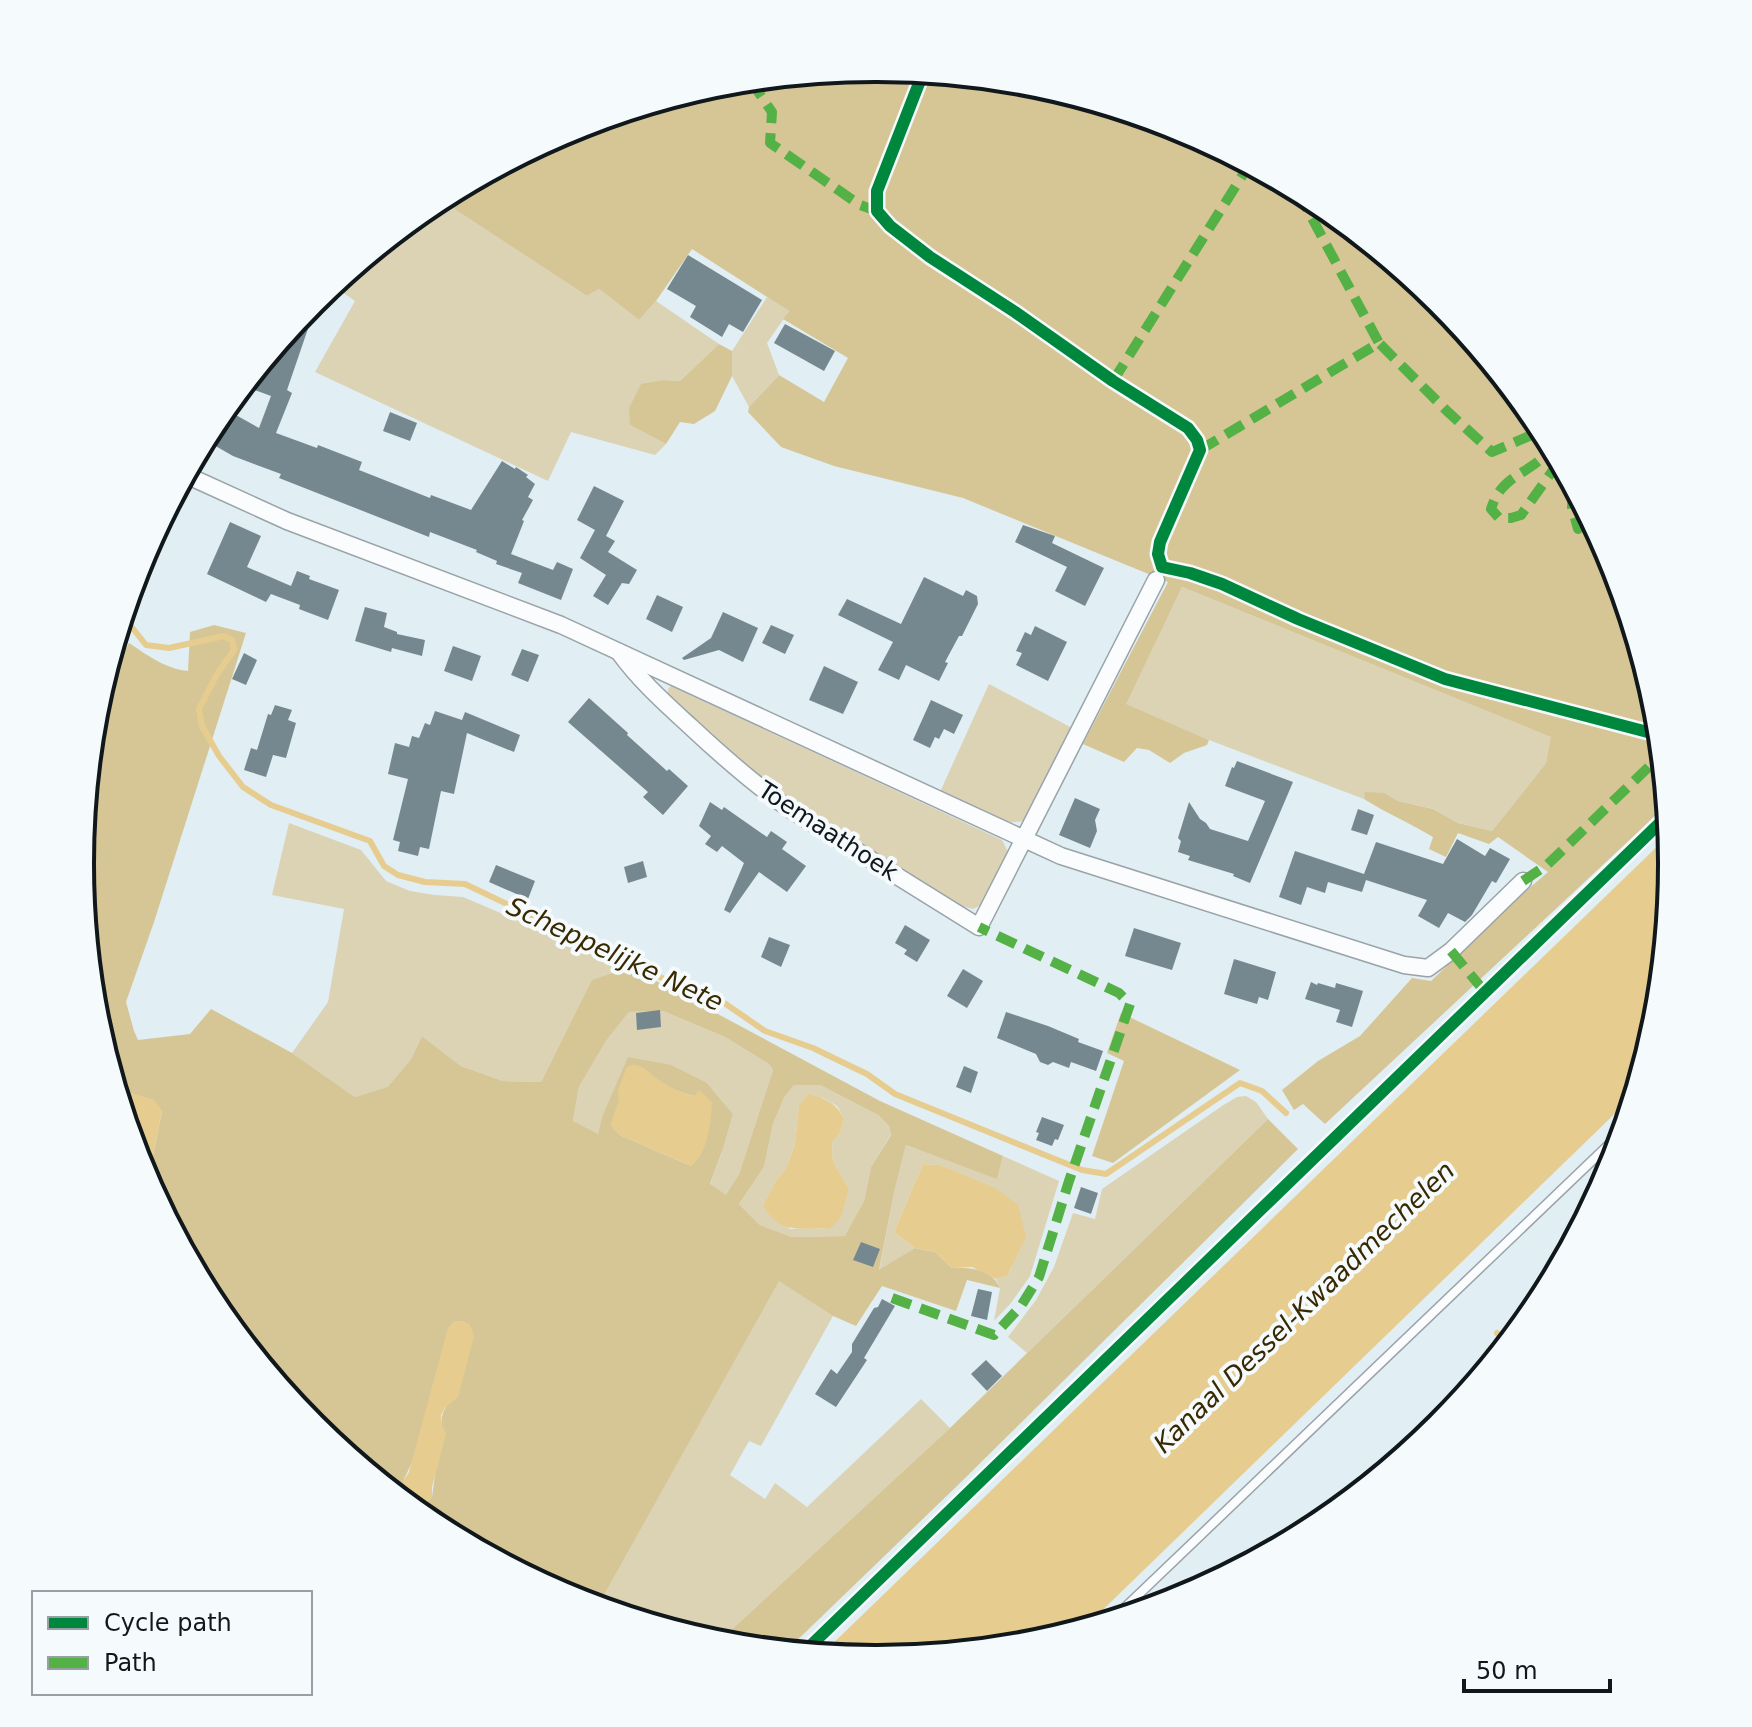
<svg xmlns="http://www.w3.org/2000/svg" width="1752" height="1727" viewBox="0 0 1752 1727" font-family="'DejaVu Sans',sans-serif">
  <rect width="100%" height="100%" fill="#e1eef4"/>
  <g fill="#dcd3b5" fill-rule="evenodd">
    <polygon points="439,199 587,296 599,289 639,320 656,301 719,344 680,381 664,380 630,425 666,444 655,455 571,432 548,481 315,372 355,301 332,285"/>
    <polygon points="767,297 789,311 767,343 779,375 749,407 732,376 732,351"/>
    <polygon points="1182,587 1552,737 1546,763 1492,831 1458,823 1433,809 1398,801 1385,793 1364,796 1364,799 1209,740 1125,704"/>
    <polygon points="989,684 1074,729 1026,821 1006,823 940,792"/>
    <polygon points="671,686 1002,840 1009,854 985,903 973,909 958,905 795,805 738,761 668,696 668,689"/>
    <polygon points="289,823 361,850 386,881 410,891 435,895 463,897 615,962 615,972 592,981 541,1082 503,1081 461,1066 422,1036 411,1059 388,1088 355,1097 292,1053 328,1002 344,909 272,895"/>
    <polygon points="663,1011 725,1037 769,1064 773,1070 739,1174 726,1196 710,1185 724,1146 733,1114 707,1083 602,1117 598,1135 573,1121 579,1087 606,1041 629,1012"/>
    <path d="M794,1085H820L878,1115L889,1126L891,1134L871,1167L864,1201L846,1236L792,1237L760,1225L739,1204L764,1167L773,1124L784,1098ZM823,1098L837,1106L844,1118L841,1131L832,1143L833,1162L849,1188L830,1229L810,1228L790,1229L763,1205L775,1182L785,1170L790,1159L795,1143L799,1106Z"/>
    <polygon points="1246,1096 1256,1102 1268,1119 1027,1353 1008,1337 1036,1300 1054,1267 1073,1213 1095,1219 1102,1189 1222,1106 1237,1097"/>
    <polygon points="906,1145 997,1178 1003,1156 1059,1181 1030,1276 1011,1303 994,1321 1000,1288 996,1279 1007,1276 1012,1266 979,1183 940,1165 923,1164 894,1232 915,1248 879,1272 894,1193"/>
    <polygon points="779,1280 833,1316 761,1446 749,1441 730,1475 765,1499 775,1483 807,1507 921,1399 950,1428 717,1643 598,1606"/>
  </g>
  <g fill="#d6c696" fill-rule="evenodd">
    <path d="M876,68L1032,83L1181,129L1318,202L1439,301L1538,422L1611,560L1656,709L1666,806L1325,1124L1303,1104L1294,1110L1282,1090L1318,1061L1360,1036L1412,978L1431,981L1493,922L1497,916L1548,872L1498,837L1489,844L1458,833L1446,857L1429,849L1433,837C1410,823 1386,813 1364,799L1365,792L1385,793L1398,801L1433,809L1458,823L1492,831L1546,763L1551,737L1182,587L1126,704L1209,740L1207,745L1184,753L1170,763L1149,750L1137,748L1124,762L1083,744L1168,582L963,498L834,466L781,447L748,412L749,407L779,375L824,402L848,358L783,319L789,311L692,249L656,301L639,320L599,289L587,296L439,199L572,128L721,83Z"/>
    <polygon points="719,344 732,351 732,376 715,411 694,424 680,422 666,444 630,425 629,408 641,384 664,380 680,381"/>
    <path d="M214,625L246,633L154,922L126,1002L134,1031L138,1040L190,1034L211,1009L292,1053L355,1097L388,1087L411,1059L422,1036L461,1066L503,1081L541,1082L592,980L615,972V962L632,968L880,1101L1003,1156L997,1179L906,1145L894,1193L879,1270L915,1248L935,1252L952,1268C971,1267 992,1269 1000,1288L967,1280L956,1311L882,1286L856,1326L833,1316L779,1281L598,1606L571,1598L434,1525L412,1507L420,1508L432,1497L442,1425C441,1413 444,1409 452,1400L474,1336L403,1481L401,1494L408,1503L313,1426L214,1305L148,1180L162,1111L131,1093L121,1101L96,1018L81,863L96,709L111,674L129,643C147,655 166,669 188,671L190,632ZM663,1011L725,1037L769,1064L773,1070L739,1174L726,1195L710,1184L724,1146L733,1114L707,1083L671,1065L628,1057L602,1117L598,1134L573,1121L579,1087L606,1041L629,1012ZM634,1065C649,1069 646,1071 657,1079C668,1087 681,1093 694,1096L691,1166L620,1135L618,1104ZM794,1085H820L878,1115L889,1126L891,1135L871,1167L864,1201L845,1236L792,1237L760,1225L739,1204L764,1167L773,1124L784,1098Z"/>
    <polygon points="1121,1013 1240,1070 1113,1163 1092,1156 1124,1061 1107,1053"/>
    <polygon points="1268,1119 1298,1149 958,1485 787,1650 717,1643 950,1428"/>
  </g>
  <g fill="#e6cd8f">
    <polygon points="1669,835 1671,864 1656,1019 1632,1097 1084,1628 1031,1644 876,1659 822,1654"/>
    <path d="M634,1065C649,1069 646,1071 657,1079C668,1087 681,1093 694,1096L699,1090L712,1102C711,1122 708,1153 691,1166L620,1135L613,1129L611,1123L619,1100L618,1090L627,1067Z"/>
    <polygon points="131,1093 154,1100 162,1111 148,1180 141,1167 121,1101"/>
    <path d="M808,1094C826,1099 835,1102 844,1118L841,1131L832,1143L833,1162L849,1188L841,1217L830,1229C799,1226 781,1237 763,1205L775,1182L785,1170L790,1159L795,1143L799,1106Z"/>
    <polygon points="923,1164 940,1165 997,1189 1018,1205 1026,1237 1007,1276 996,1279 972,1267 952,1268 935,1252 915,1248 894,1232"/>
    <polygon points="454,1321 464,1321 470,1325 474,1336 458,1397 445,1408 441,1415 442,1425 446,1434 432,1487 432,1497 420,1508 412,1507 401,1494 403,1481 409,1472 448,1328"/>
  </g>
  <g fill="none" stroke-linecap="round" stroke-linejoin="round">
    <g stroke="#e6cd8f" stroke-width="6">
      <polyline points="121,624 130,625 146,645 169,648 224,636 232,640 234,650 217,674 199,709 202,726 219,756 243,787 271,805 370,841 384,866 398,875 425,882 465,884 685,989 720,1000 765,1031 813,1048 846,1064 867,1074 895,1094 1082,1170 1106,1174 1240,1083 1262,1091 1286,1113"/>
      <polyline points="1497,1333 1506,1344"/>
    </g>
  </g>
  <g fill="#76888f">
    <polygon points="688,255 762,300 743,332 729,324 722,337 690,317 696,306 667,289"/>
    <polygon points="304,314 312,317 287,390 292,393 276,433 317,448 318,445 362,462 359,470 430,498 431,495 471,510 502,461 515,469 516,467 528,475 526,477 535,484 528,497 533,500 522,520 524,521 511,554 553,570 557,562 573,569 561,600 518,583 522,573 496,564 497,561 476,552 477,550 430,532 429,537 279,478 281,474 233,456 205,440 215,421 225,409 259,428 271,396 244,386 262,364 268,367 272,358 279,361"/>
    <polygon points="785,324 835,351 824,371 774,343"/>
    <polygon points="390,412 417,423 410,441 383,431"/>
    <polygon points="594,486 624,501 606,536 615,541 608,552 637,570 629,584 622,583 608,605 593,596 606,575 580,558 595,530 577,520"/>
    <polygon points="230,522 261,536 247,567 291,586 297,571 310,576 309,579 339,590 328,620 299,609 300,605 271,594 266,602 207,574"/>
    <polygon points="1023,525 1055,536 1052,543 1104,568 1085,606 1055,591 1067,567 1015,542"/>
    <polygon points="924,577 963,596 966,590 977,596 978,604 962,636 959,636 945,662 948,663 939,681 906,665 899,680 878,670 893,642 838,615 847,599 901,624"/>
    <polygon points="657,595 683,607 672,632 646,619"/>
    <polygon points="365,607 387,613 384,627 397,632 397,634 425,640 422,656 392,648 391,652 355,641"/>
    <polygon points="723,612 758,628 743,662 719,650 684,660 682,658 711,638"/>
    <polygon points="771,625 794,635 785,654 762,643"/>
    <polygon points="1035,626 1067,642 1048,681 1016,665 1022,653 1016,651 1025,632 1031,635"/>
    <polygon points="453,646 481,656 472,681 444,671"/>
    <polygon points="522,649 539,655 528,682 511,675"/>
    <polygon points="244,653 257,660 246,685 232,679"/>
    <polygon points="824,666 858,682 843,714 809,700"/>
    <polygon points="589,698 628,733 627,735 667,771 669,769 688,786 663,815 643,797 648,792 568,722"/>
    <polygon points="931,700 963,715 954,734 944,729 939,739 935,737 930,748 913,740"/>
    <polygon points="275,705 292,710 288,720 296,723 286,758 273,755 266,777 244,770 251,748 257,750 268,714 271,715"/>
    <polygon points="435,711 462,720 465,712 520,735 514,752 467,733 454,794 441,791 429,849 420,847 418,856 398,851 400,842 393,840 408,779 388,774 395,743 409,747 412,736 419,738 425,723 430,725"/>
    <polygon points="1237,761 1293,782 1250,883 1233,876 1234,874 1188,860 1190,856 1178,852 1181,841 1178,838 1189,802 1200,819 1206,823 1210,829 1248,841 1265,801 1225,786 1232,767 1234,768"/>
    <polygon points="1075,798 1100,809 1095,820 1097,831 1090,848 1059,835"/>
    <polygon points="710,802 722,810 724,807 767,837 771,831 787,842 782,849 806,866 787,892 759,872 730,913 724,910 744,863 722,846 717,852 705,844 711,836 699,826"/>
    <polygon points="1358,809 1374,815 1367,835 1351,830"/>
    <polygon points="1457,839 1485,856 1490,848 1510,859 1496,883 1492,881 1472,915 1465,922 1448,913 1439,928 1418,916 1427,900 1366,880 1362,892 1328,882 1325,893 1307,887 1301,905 1279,897 1295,851 1364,874 1376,842 1443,864"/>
    <polygon points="643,861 647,877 628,883 624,867"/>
    <polygon points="496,865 535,881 528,899 489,882"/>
    <polygon points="905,925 930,940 917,962 904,954 907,950 895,943"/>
    <polygon points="1134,928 1181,943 1172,970 1125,956"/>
    <polygon points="769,937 790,945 781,967 761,957"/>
    <polygon points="1234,959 1276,972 1268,1000 1259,997 1257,1004 1224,994"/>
    <polygon points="963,969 983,981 967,1008 947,996"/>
    <polygon points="1311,982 1317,985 1318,983 1335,988 1336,983 1363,991 1352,1027 1336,1022 1340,1010 1305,999"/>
    <polygon points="660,1010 661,1027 637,1030 636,1013"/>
    <polygon points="1006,1012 1048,1026 1079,1039 1078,1042 1103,1051 1096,1071 1071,1062 1069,1068 1053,1062 1048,1065 1040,1062 1036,1054 997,1038"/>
    <polygon points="964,1066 978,1072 971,1093 956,1087"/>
    <polygon points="1042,1117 1064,1125 1058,1140 1055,1139 1052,1146 1036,1140 1039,1133 1036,1132"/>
    <polygon points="1081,1187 1098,1193 1091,1214 1074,1208"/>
    <polygon points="861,1242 880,1249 873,1267 853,1260"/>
    <polygon points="978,1289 992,1292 987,1320 971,1316"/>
    <polygon points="882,1299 895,1306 864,1358 867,1360 836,1407 815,1394 831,1369 837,1374 852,1352 852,1344 874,1308 878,1307"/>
    <polygon points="986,1360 1002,1376 987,1391 971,1374"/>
  </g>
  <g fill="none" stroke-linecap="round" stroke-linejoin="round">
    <defs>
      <g id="lane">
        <polyline points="1113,1619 1622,1132"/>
        <polyline points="804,1652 1667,816"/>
      </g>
      <g id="street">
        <polyline points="186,475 287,521 561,625 1061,856 1404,965 1428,968 1451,951 1523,881"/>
        <path d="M619,652C639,680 665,703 691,727C723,757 755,785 791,810L979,927L1156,580"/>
      </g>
    </defs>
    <use href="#lane" stroke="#99a3a8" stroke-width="11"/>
    <use href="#street" stroke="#99a3a8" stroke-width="19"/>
    <use href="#lane" stroke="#fafcfd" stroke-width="8"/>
    <use href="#street" stroke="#fafcfd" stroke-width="16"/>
    <g stroke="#54b145" stroke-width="10" stroke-dasharray="20 10" stroke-linecap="butt">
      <polyline points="750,80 772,112 770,143 860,205 877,211"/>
      <polyline points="1298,192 1379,343"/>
      <polyline points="1113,381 1249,165"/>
      <path d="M1200,450L1379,343L1448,412L1492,452L1534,434L1546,441L1548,452C1527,476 1502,474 1491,509L1499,518H1511L1521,515L1556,466H1561"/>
      <polyline points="1573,488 1572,507 1578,529 1586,523 1585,511"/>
      <polyline points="1600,540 1599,543 1605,547"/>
      <polyline points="1523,881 1547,865 1661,755"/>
      <polyline points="1451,951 1485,992"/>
      <polyline points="892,1298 994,1335 1021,1306 1039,1277 1069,1181 1130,1004 1119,993 979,927"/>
    </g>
    <defs>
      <g id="cycleway">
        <polyline points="923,73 877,191 877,211 890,226 930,257 1015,312 1113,381 1188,428 1197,440 1200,450 1160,542 1158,554 1162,567 1190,573 1222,584 1298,619 1445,679 1659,735"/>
        <polyline points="804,1652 1667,816"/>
      </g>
    </defs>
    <use href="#cycleway" stroke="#f5fafd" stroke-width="17"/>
    <use href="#cycleway" stroke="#00873e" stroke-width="12"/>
  </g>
  <g text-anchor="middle" stroke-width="8" stroke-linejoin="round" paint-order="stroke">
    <g font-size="24" fill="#10181c" stroke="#f5fafd">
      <text transform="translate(828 831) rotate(33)" y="8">Toemaathoek</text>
    </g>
    <g font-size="26" font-style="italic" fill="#392900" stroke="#f5fafd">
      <text transform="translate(615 954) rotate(25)" y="9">Scheppelijke Nete</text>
      <text transform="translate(1304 1307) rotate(-44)" y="9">Kanaal Dessel-Kwaadmechelen</text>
    </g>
  </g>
  <path d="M0 0H1752V1727H0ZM875 82H877A781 781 0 0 1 1658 863V864A781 781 0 0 1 877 1645H875A781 781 0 0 1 94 864V863A781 781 0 0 1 875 82Z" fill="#f5fafd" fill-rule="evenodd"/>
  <path fill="none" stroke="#10181c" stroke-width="4" d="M875 82H877A781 781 0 0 1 1658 863V864A781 781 0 0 1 877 1645H875A781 781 0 0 1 94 864V863A781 781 0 0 1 875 82Z"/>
  <rect x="32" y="1591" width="280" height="104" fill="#f5fafd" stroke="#99a0a3" stroke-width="2"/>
  <rect x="48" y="1617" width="40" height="12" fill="#00873e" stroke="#99a0a3" stroke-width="2"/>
  <text x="104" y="1631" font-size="24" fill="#10181c">Cycle path</text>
  <rect x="48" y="1657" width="40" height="12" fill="#54b145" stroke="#99a0a3" stroke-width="2"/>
  <text x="104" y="1671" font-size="24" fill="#10181c">Path</text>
  <path d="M1464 1679v12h146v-12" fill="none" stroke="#10181c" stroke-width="4"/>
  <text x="1476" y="1679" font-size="24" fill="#10181c" stroke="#f5fafd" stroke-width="6" paint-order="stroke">50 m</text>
</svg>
